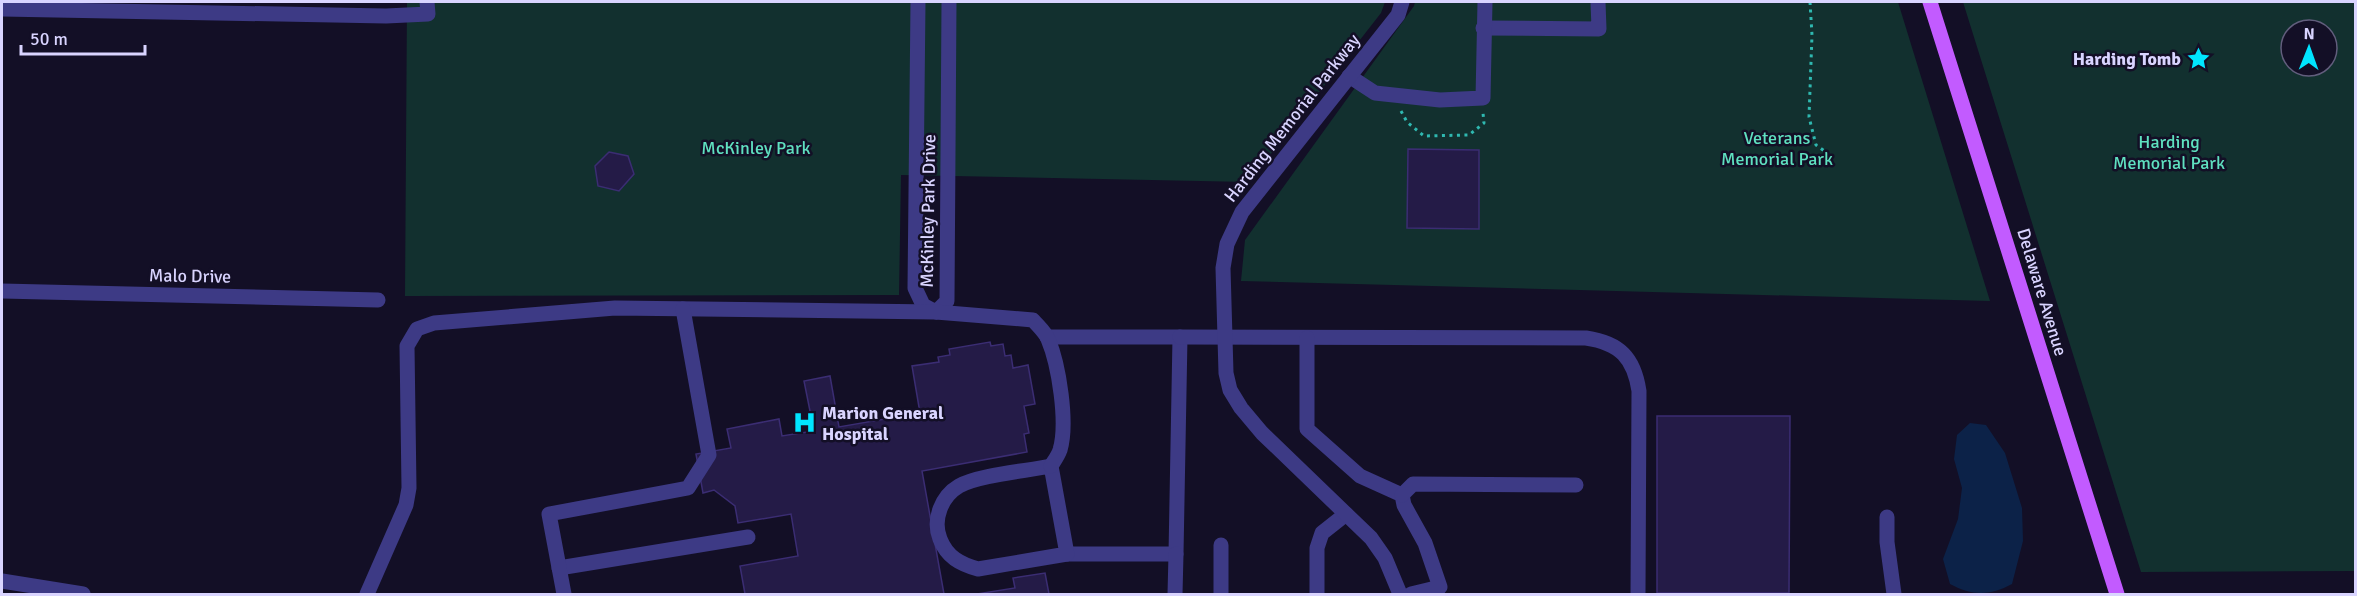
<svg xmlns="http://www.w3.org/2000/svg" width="2357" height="596" viewBox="0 0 2357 596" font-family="Signika,sans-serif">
  <rect width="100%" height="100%" fill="#130f26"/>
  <g fill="#12302f" fill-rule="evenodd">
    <polygon points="407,2 1385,2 1381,13 1249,182 901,175 899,295 405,296"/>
    <polygon points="1415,2 1898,2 1990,301 1241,281 1245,240 1414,6"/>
    <path d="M1963,2H2355V571L2141,572ZM2291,30H2327V66H2291Z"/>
  </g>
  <path fill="#0c2248" d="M1970,423L1986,425L2005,453L2022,508L2023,541L2012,584C1990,596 1972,596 1950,584L1943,559L1958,519L1962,488L1954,459L1957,435Z"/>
  <g fill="#241b47" stroke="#3b2d73" stroke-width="1.5">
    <polygon points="1408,149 1479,150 1479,229 1407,228"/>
    <polygon points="609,152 628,156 634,174 619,191 598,186 595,166"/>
    <polygon points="990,342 991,346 1003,344 1005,356 1011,355 1013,368 1028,365 1035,404 1024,406 1029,433 1024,434 1027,452 922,471 944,594 745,594 740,566 798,556 791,514 738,523 735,506 714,490 703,493 696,454 731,448 727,429 779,419 782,436 814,431 804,381 830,376 839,427 920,413 912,366 939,362 938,357 950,355 949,349"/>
    <polygon points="1657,416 1790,416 1789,593 1657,593"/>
    <polygon points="1045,573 1049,594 977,594 1015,588 1013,578"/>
  </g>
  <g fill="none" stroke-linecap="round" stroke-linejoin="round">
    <g stroke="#2fb8b0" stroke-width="3" stroke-dasharray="3 4.5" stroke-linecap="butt">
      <polyline points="1810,2 1812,35 1809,117 1816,145 1826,152 1828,160"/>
      <polyline points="1401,111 1407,122 1424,136 1469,135 1484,123 1483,113"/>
    </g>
    <g stroke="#3d3a85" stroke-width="15">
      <polyline points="918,2 915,288 923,305 936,312 947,301 949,2"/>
      <polyline points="2,9 386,16 428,14 427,2"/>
      <polyline points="1483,28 1599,29 1598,2"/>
      <polyline points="1349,76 1375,93 1440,100 1483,98 1485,2"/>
      <polyline points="2,291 378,300"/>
      <polyline points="1047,337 1180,337 1176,554 1067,554"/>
      <path d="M1180,337L1586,338C1620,343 1634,358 1639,391L1638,594"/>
      <polyline points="1307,338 1307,429 1360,476 1402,495 1404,505 1425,543 1440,587 1411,594"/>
      <path d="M1051,466L1067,554L978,569C960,564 947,557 940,539C932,519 942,496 959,486C978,475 1027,471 1051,466Z"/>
      <polyline points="1402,495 1413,484 1576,485"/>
      <polyline points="1887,517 1887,542 1894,594"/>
      <polyline points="559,568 748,537"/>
      <polyline points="2,581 83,594"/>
      <path d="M367,594L406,505L409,488L407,346L417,329L434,323L615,308L936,312L1033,320C1038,326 1045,332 1048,339C1059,365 1068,423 1060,450C1058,456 1054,461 1051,466"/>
      <polyline points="564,594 549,514 688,488 709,455 683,309"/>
      <polyline points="1175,594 1176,554"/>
      <polyline points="1221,594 1221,545"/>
      <polyline points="1317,594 1317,548 1322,533 1346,514"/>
      <polyline points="1400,594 1385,558 1371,538 1262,433 1241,408 1230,390 1226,373 1223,268 1227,244 1242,212 1398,15 1402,2"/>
    </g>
    <polyline stroke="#c25bff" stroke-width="15" points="1930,2 2117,594"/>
  </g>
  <defs>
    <symbol id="sight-bare" viewBox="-9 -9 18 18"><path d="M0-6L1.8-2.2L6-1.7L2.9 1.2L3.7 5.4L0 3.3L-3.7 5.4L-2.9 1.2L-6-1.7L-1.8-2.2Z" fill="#00e5ff" stroke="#130f26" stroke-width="2.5" paint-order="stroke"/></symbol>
    <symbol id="hospital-bare" viewBox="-9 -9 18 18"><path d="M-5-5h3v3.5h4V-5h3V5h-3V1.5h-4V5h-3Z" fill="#00e5ff" stroke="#130f26" stroke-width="2.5" paint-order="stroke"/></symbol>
  </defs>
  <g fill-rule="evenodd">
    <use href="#sight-bare" x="2182" y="42" width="33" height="33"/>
    <use href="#hospital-bare" x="788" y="406" width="33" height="33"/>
  </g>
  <g text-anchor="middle" stroke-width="5" stroke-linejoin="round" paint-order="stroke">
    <g font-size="18" font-weight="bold" fill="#d9d4ff" stroke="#130f26" text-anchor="end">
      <text x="2181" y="65">Harding Tomb</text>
      <text x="822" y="419" text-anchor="start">Marion General<tspan x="822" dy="21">Hospital</tspan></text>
    </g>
    <g font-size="18" fill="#d9d4ff" stroke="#130f26">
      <text transform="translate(1292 118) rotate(-52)" y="6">Harding Memorial Parkway</text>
      <text transform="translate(928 211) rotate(-89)" y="6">McKinley Park Drive</text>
      <text transform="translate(190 276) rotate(1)" y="6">Malo Drive</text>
      <text transform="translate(2042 292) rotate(73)" y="6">Delaware Avenue</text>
    </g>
    <g font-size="18" fill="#5fe0c0" stroke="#130f26">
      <text x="1777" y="144">Veterans<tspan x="1777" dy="21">Memorial Park</tspan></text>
      <text x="2169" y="148">Harding<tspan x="2169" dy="21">Memorial Park</tspan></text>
      <text x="756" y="154">McKinley Park</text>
    </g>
  </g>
  <rect width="2357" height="596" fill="none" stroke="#d9d4ff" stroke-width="6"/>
  <g transform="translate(2309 48) rotate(1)"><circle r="28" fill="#130f26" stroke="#625e7d" stroke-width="1.5"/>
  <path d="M0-4.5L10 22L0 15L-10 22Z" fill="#00e5ff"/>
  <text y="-9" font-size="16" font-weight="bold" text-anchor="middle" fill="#d9d4ff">N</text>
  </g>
  <path d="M21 45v9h124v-9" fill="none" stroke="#d9d4ff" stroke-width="3"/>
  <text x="30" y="45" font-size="18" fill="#d9d4ff" stroke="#130f26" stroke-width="4.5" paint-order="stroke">50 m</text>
</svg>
